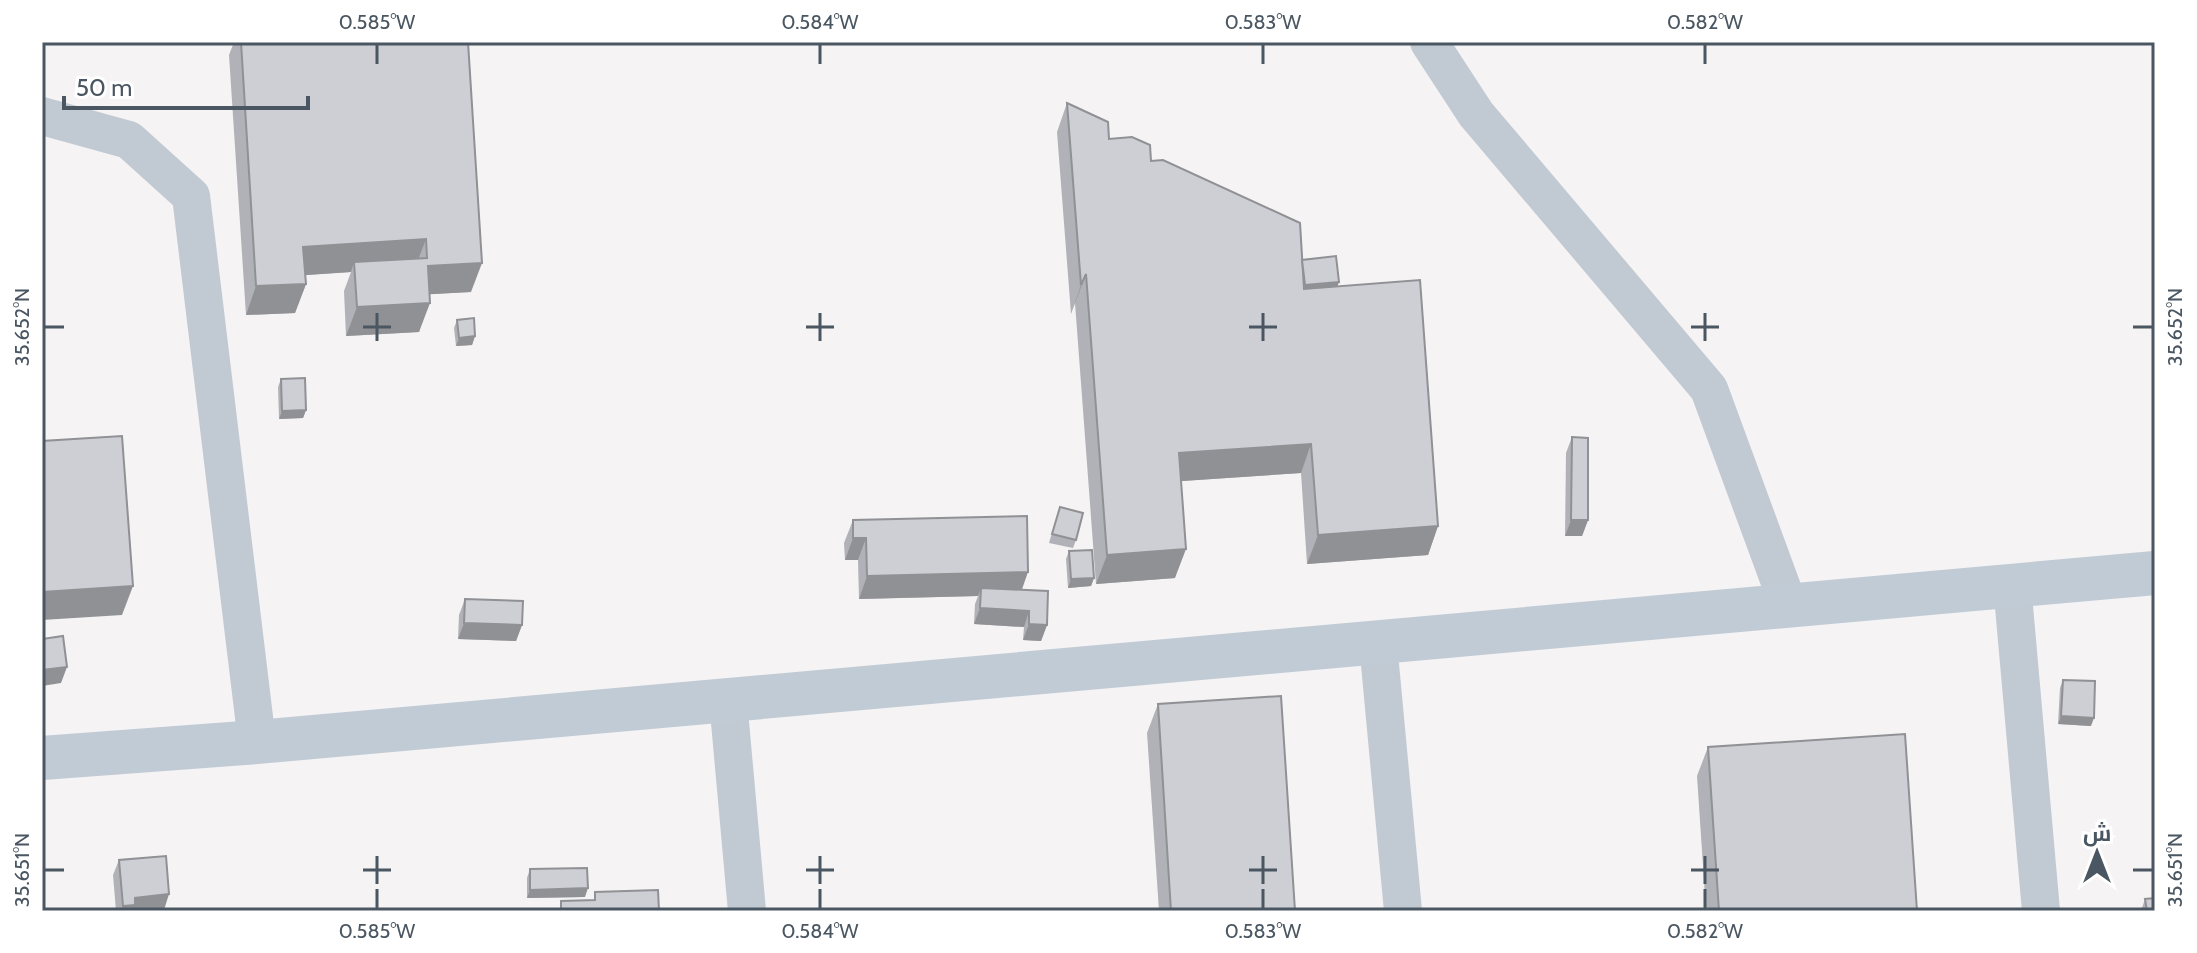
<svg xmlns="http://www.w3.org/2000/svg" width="2197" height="953" viewBox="0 0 2197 953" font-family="Cabin,Cairo,sans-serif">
  <rect width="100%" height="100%" fill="#f5f3f3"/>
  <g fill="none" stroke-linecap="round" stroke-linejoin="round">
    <g stroke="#c1cad2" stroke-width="38">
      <polyline points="1429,42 1476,114 1709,389 1788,604"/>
      <polyline points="42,116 129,140 191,196 257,742"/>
      <polyline points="2012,584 2041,911"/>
      <polyline points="1378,643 1403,911"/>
      <polyline points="728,700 747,911"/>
    </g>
    <polyline stroke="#c1cbd6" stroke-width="44" points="42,758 257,742 2155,573"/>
  </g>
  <g fill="#b0b2b7">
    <polygon points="234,42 468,42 471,292 430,294 419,332 346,336 344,291 351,272 305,275 306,284 295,313 246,315 229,55"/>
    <polygon points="1067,103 1109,139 1151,161 1302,260 1337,287 1438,526 1428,555 1307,564 1301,473 1181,481 1175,578 1096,584 1075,303 1071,314 1057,132"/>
    <polygon points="457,320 475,336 472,345 456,346 454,328"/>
    <polygon points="281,379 306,410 303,418 279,419 278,387"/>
    <polygon points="1572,437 1588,520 1582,536 1565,536 1566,453"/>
    <polygon points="1060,507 1076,540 1073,548 1049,543"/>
    <polygon points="853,520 1022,590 1047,625 1041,641 1023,640 1024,627 974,624 975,604 978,596 859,599 858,560 845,560 844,543"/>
    <polygon points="1069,551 1094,578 1091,586 1068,588 1066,559"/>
    <polygon points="465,599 522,625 516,641 458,639 459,615"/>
    <polygon points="2063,680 2091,726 2058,724 2060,688"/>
    <polygon points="1158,704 1295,911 1159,911 1147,733"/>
    <polygon points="1708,747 1917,911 1706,911 1697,776"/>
    <polygon points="119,860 164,910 116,911 113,875"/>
    <polygon points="530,869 585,897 527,898 527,878"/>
    <polygon points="2145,899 2155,911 2141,911"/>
  </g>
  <g fill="#909195">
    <polygon points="426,239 415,268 354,262 351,272 293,276 303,247"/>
    <polygon points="482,263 471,292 417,295 428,266"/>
    <polygon points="1086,274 1075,303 1071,314 1081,285"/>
    <polygon points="1339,282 1336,290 1302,294 1305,285"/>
    <polygon points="306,284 295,313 246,315 256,286"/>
    <polygon points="430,303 419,332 346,336 357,307"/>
    <polygon points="475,336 472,345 456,346 459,338"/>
    <polygon points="306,410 303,418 279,419 282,411"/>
    <polygon points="1311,444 1301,473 1168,482 1179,453"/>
    <polygon points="1571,520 1588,520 1582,536 1565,536"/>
    <polygon points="1438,526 1428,555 1307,564 1318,535"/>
    <polygon points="853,538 866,538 858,560 845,560"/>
    <polygon points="1186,549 1175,578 1096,584 1107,555"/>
    <polygon points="1028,572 1020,595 981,588 978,596 859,599 867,576"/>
    <polygon points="1094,578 1091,586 1068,588 1071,579"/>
    <polygon points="133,586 122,615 42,620 42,592"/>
    <polygon points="980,608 1029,611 1024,627 974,624"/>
    <polygon points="464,623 522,625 516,641 458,639"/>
    <polygon points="1029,624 1047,625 1041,641 1023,640"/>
    <polygon points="67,667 61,683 42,686 42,670"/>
    <polygon points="2061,716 2094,718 2091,726 2058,724"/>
    <polygon points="588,888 585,897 527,898 530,890"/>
    <polygon points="169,894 164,910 121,911 123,906 135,898"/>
  </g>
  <g fill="#cdcfd5" stroke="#909195" stroke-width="2">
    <polygon points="241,42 468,42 482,263 428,266 430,303 357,307 354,262 427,258 426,239 303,247 306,284 256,286"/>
    <polygon points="1067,103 1108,122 1109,139 1132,137 1150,145 1151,161 1163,160 1300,223 1304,289 1420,280 1438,526 1318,535 1311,444 1179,453 1186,549 1107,555 1086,274 1081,285"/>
    <polygon points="1336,256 1339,282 1305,285 1302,260"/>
    <polygon points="474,318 475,336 459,338 457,320"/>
    <polygon points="305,378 306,410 282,411 281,379"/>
    <polygon points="122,436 133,586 42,592 42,441"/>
    <polygon points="1572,437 1588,438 1588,520 1571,520"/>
    <polygon points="1060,507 1083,513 1076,540 1052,534"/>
    <polygon points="1027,516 1028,572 867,576 866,538 853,538 853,520"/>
    <polygon points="1092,550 1094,578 1071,579 1069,551"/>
    <polygon points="981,588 1048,591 1047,625 1029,624 1029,611 980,608"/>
    <polygon points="465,599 523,601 522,625 464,623"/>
    <polygon points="63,636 67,667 42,670 42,639"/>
    <polygon points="2063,680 2095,681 2094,718 2061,716"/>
    <polygon points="1281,696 1295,911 1171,911 1158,704"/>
    <polygon points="1905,734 1917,911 1719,911 1708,747"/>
    <polygon points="166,856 169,894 135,898 135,905 123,906 119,860"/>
    <polygon points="587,868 588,888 530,890 530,869"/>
    <polygon points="658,890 659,911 561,911 561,901 595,900 595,892"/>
    <polygon points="2155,898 2155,911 2147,911 2145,899"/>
  </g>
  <path fill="none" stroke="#4a5661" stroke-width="3" d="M377,44V64M820,44V64M1263,44V64M1705,44V64M377,313V341M820,313V341M1263,313V341M1705,313V341M44,327H64M363,327H391M806,327H834M1249,327H1277M1691,327H1719M2133,327H2153M377,856V884M820,856V884M1263,856V884M1705,856V884M44,870H64M363,870H391M806,870H834M1249,870H1277M1691,870H1719M2133,870H2153M377,889V909M820,889V909M1263,889V909M1705,889V909"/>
  <rect width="2197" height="953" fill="none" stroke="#ffffff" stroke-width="88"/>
  <g transform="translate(2097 853)" stroke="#ffffff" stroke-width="6" paint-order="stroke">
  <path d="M0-6L14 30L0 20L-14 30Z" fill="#4a5661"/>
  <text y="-12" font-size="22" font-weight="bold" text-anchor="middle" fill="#4a5661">ش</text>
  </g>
  <path d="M64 96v12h244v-12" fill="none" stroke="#4a5661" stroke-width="4"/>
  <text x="76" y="96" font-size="24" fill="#4a5661" stroke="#ffffff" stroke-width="6" paint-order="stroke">50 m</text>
  <rect x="44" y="44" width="2109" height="865" fill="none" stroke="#4a5661" stroke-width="3"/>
  <g font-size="20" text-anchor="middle" fill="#4a5661">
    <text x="377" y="29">0.585°W</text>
    <text x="820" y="29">0.584°W</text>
    <text x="1263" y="29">0.583°W</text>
    <text x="1705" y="29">0.582°W</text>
    <text transform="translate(22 327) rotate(-90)" y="7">35.652°N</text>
    <text transform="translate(2175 327) rotate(-90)" y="7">35.652°N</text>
    <text transform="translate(22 870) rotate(-90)" y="7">35.651°N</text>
    <text transform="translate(2175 870) rotate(-90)" y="7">35.651°N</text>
    <text x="377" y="938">0.585°W</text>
    <text x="820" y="938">0.584°W</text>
    <text x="1263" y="938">0.583°W</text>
    <text x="1705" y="938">0.582°W</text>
  </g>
</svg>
